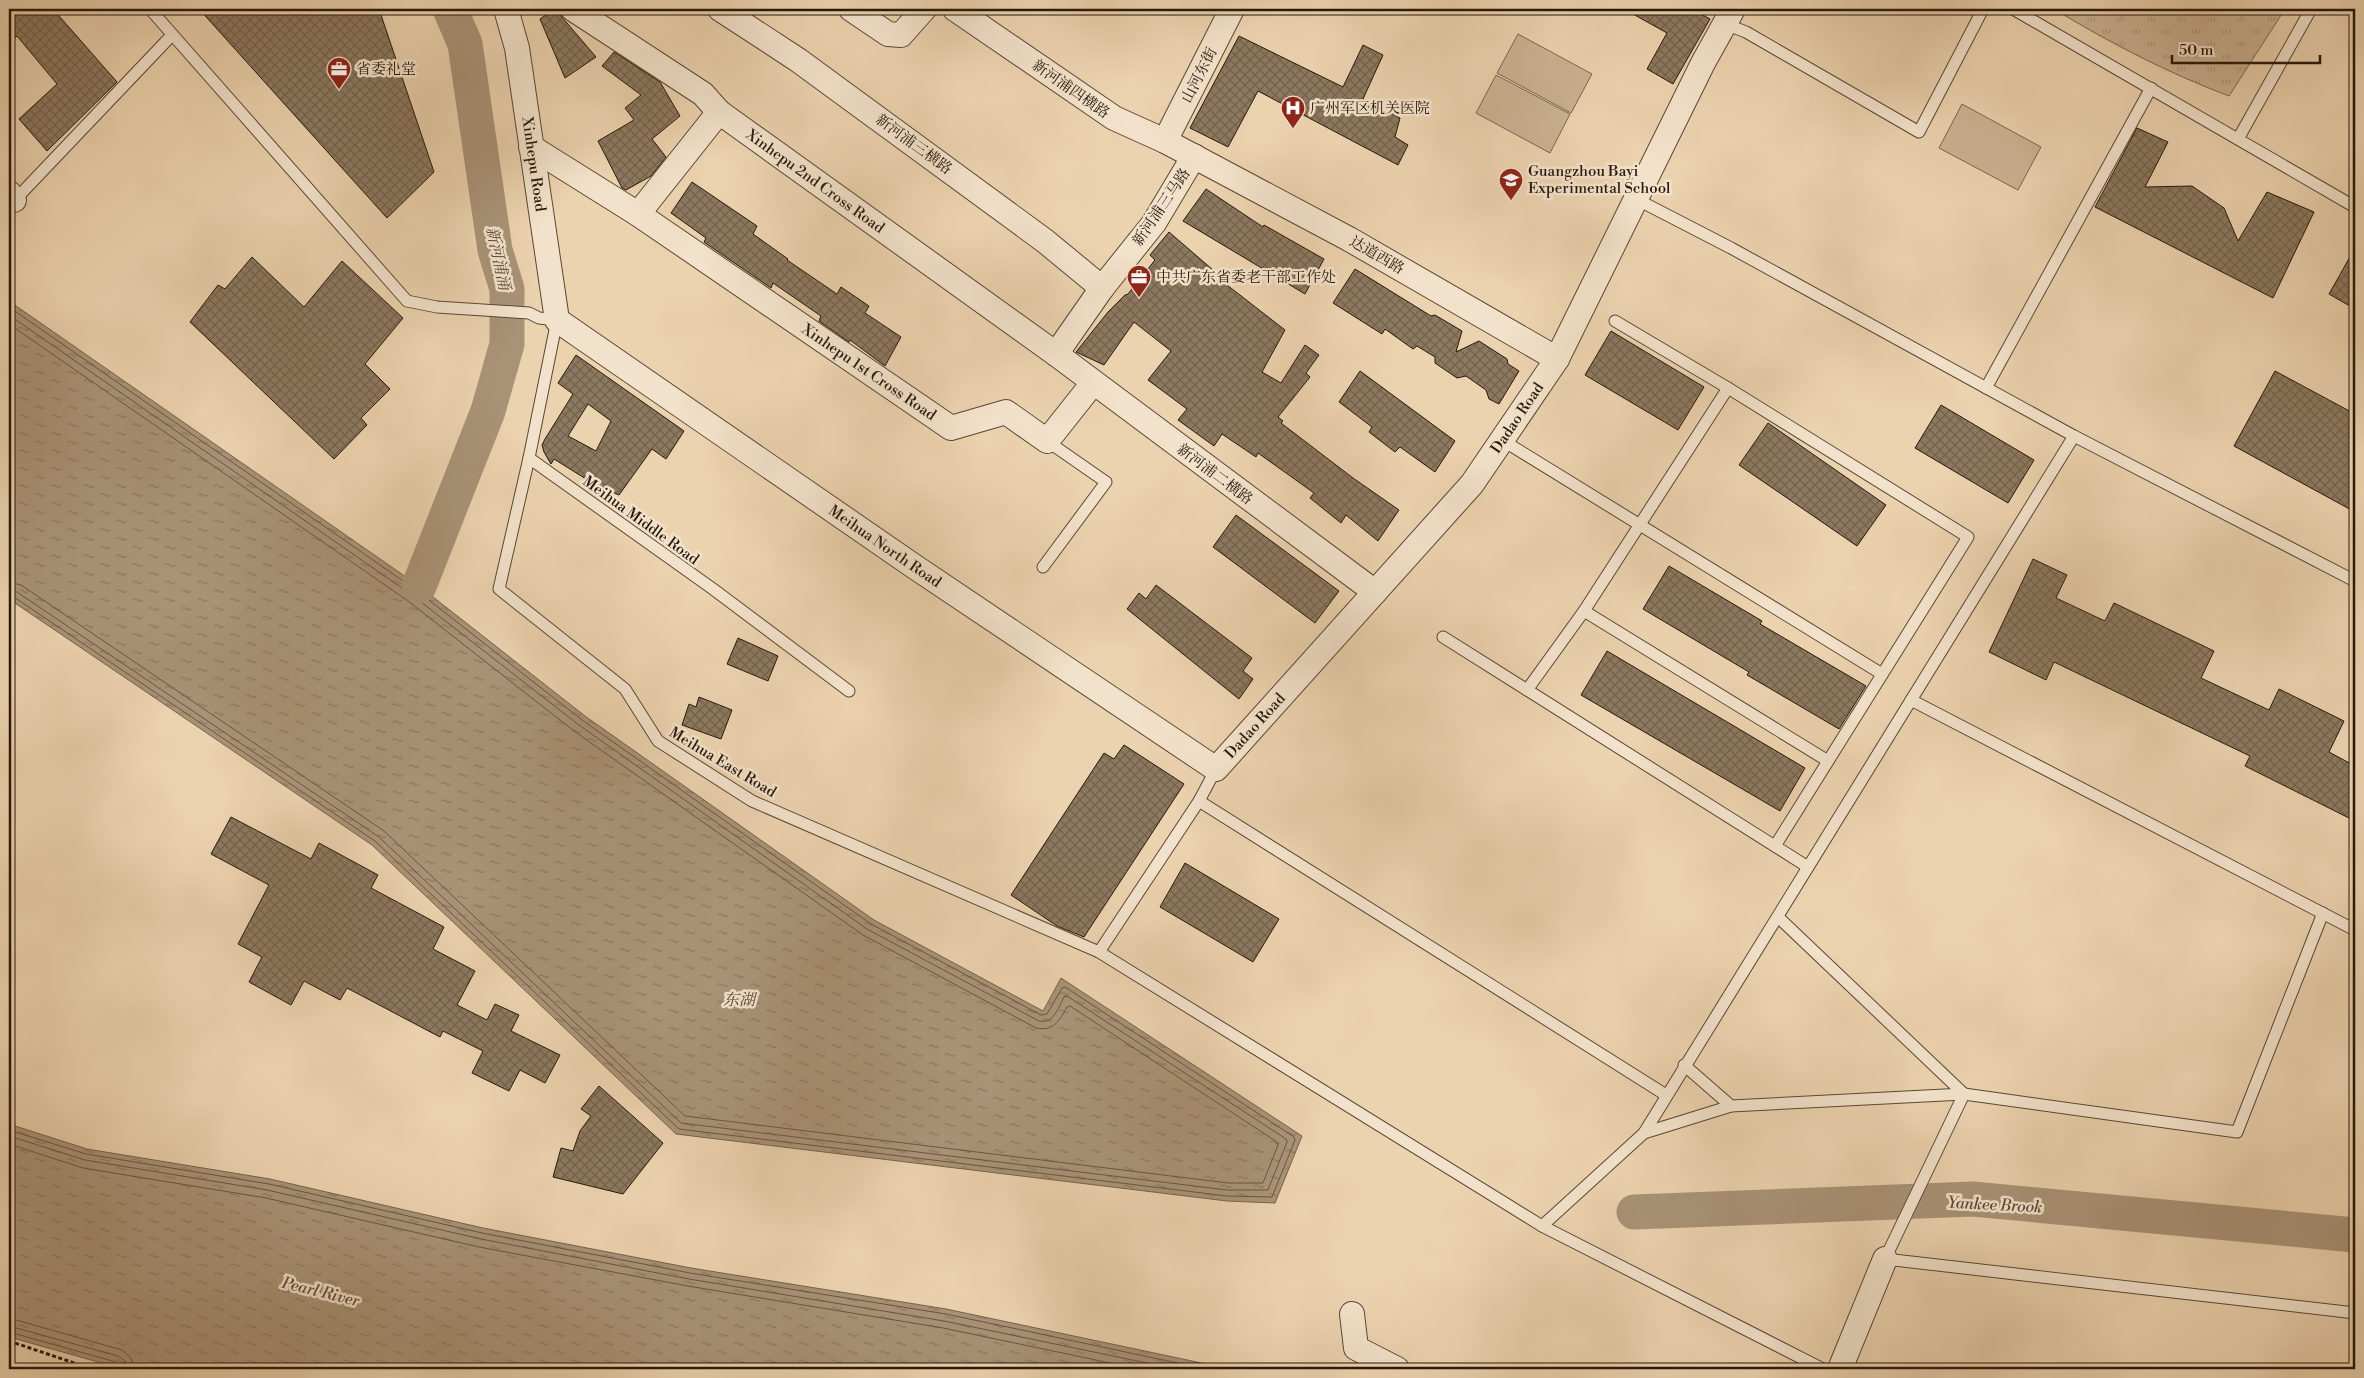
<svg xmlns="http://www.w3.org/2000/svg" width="2364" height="1378" viewBox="0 0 2364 1378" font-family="'Libre Bodoni','Noto Serif SC',serif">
  <defs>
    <pattern id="grass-tufts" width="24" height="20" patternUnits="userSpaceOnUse" patternTransform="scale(1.25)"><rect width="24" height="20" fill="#cbb393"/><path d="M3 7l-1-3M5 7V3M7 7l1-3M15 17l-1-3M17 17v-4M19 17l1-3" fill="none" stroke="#ae997d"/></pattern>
    <pattern id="water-ripples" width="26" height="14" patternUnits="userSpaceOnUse" patternTransform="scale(1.25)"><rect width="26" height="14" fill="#a99377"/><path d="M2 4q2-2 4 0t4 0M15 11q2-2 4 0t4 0" fill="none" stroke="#8a7760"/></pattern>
    <pattern id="building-cross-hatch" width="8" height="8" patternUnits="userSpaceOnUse" patternTransform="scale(1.25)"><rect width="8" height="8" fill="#8d7960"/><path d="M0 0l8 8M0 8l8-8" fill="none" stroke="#73624d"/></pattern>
  </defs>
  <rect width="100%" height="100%" fill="#ecd3af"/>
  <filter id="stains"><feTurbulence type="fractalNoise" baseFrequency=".004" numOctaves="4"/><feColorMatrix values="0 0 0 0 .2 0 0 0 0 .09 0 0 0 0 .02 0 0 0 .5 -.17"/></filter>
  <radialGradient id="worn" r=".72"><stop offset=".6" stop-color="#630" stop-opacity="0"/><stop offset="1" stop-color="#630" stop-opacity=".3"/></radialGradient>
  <path fill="url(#grass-tufts)" stroke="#79664f" d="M2054,9H2285L2229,96C2168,73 2110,43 2054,9Z"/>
  <g fill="#cbb393" stroke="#79664f">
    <polygon points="1518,34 1592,74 1571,113 1497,73"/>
    <polygon points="1496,75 1570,114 1550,153 1476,113"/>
    <polygon points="1962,104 2041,147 2018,190 1939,148"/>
  </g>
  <g fill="url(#water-ripples)" stroke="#75624c">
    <polygon points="9,301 419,586 585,716 874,920 1043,1011 1061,978 1302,1136 1275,1203 1227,1201 676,1134 372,845 9,599"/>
    <polygon points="9,1124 87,1149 270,1179 483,1228 691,1268 946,1309 1230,1369 123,1369 9,1337"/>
  </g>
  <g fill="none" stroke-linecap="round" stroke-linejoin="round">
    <g stroke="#685641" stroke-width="1">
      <polyline points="9,307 416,590 582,720 871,924 1041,1015 1047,1014 1062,988 1065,987 1294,1137 1295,1140 1272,1197 1227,1196 679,1129 375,841 14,597 9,596"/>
      <path d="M9,315L412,595L579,725L867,929L1039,1021C1054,1024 1058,1008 1064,997L1067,996L1286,1139L1287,1142L1268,1190H1227L681,1123L379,837L17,592L9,589"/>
      <path d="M9,324L408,601L574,731L863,935L1036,1028C1053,1032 1060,1020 1067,1007L1070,1006L1277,1142L1278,1145L1263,1183H1228L685,1116L384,831L21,585L9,582"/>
      <polyline points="9,1130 86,1154 269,1184 482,1233 690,1273 946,1314 1206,1369"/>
      <polyline points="9,1136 85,1160 267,1190 481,1239 689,1279 944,1321 1176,1369"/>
      <polyline points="9,1144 83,1168 266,1198 479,1247 688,1286 943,1328 1139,1369"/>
      <polyline points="9,1318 122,1350 131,1358 134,1369"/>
      <polyline points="9,1326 118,1356 125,1361 127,1369"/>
      <polyline points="9,1332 116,1362 120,1369"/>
    </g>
    <g stroke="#a99377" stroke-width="35">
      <polyline points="419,586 488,411 507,344 507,289 495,250 465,44 450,9"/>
      <polyline points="1634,1212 1973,1199 2355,1235"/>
    </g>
  </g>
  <g fill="url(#building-cross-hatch)" stroke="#27180b" fill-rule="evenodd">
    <polygon points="9,9 53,9 117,82 47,151 19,119 57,84 17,36 9,44"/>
    <polygon points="199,9 379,9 434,172 387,218"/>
    <polygon points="555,9 596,57 565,78 540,19"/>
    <polygon points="1624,9 1692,9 1710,19 1673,84 1647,69 1667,33"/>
    <polygon points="1239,36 1343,87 1363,45 1383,55 1363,99 1400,118 1395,137 1408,145 1398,165 1258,91 1228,147 1190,128"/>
    <polygon points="614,52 660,82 680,116 652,139 666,157 651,176 626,190 622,188 598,141 634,120 625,108 641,95 602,66"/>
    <polygon points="2137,128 2168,142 2145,187 2192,186 2224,208 2238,241 2267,192 2314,212 2273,298 2095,207"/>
    <polygon points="692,182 757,226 753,234 788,259 787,260 837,294 841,287 869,306 865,313 901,337 885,366 850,340 849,342 819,321 821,316 773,283 771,288 704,242 706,238 671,213"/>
    <polygon points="1206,189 1263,227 1264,225 1324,259 1305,294 1183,221"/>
    <polygon points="1169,232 1220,276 1218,278 1285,330 1262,372 1281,383 1305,345 1319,355 1306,373 1310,377 1278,417 1283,421 1281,423 1353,478 1399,510 1378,541 1346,515 1341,523 1310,498 1314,493 1258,453 1256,457 1222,434 1214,446 1178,420 1187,409 1148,380 1171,351 1134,322 1104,365 1076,352 1108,312 1125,295 1128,294 1155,260 1150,255"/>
    <polygon points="2355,248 2355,309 2329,294"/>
    <polygon points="252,257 304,307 342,261 403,318 365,364 390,389 361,418 367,425 334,459 190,322 218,285 225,289"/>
    <polygon points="1355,269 1431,316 1435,315 1462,331 1456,352 1479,341 1507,359 1508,364 1519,371 1499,404 1489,399 1486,390 1466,376 1457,378 1435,363 1435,357 1417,346 1413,349 1385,329 1382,334 1333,303"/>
    <polygon points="1611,331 1704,387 1678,430 1585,375"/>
    <path d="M576,355L684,431L666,459L652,449L619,495L594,484L554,459L551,464L544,452L542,445L545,439L573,394L558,383ZM588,404L611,421L596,451L568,436Z"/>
    <polygon points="1360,371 1455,441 1435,472 1400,447 1395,452 1369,432 1372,427 1339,402"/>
    <polygon points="2275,371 2355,414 2355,512 2234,446"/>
    <polygon points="1941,405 2034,460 2008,503 1915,448"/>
    <polygon points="1768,423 1886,505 1857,546 1739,465"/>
    <polygon points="1236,515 1339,591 1315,623 1213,547"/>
    <polygon points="2033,559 2067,575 2056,598 2105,621 2114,603 2214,651 2201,678 2269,710 2279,689 2344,721 2329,752 2355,766 2355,821 2245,766 2250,756 2054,662 2046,680 1989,652"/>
    <polygon points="1669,566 1762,621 1760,624 1866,686 1839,729 1747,675 1749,672 1643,609"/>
    <polygon points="1156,585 1252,658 1243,671 1253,679 1239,699 1127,609 1139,593 1146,599"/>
    <polygon points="738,638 778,656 768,681 727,664"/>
    <polygon points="1607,651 1805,768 1780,811 1581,695"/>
    <polygon points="699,697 732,710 721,739 682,725 689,704 696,707"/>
    <polygon points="1124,745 1184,784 1084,937 1057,926 1011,895 1104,753 1114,759"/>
    <polygon points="231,817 311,859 319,843 378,875 371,888 444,927 433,949 475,971 457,1005 487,1020 495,1004 519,1015 511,1031 560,1055 545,1083 520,1070 509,1091 472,1073 483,1051 443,1031 440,1037 347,988 340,1000 304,981 291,1005 249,982 262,957 238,944 269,885 211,854"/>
    <polygon points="1185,863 1279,919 1253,962 1160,907"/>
    <polygon points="599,1086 663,1143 623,1194 553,1177 561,1148 573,1151 580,1131 591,1116 581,1109"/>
  </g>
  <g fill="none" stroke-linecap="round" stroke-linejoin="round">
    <defs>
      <g id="lane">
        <polyline points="150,9 407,301 437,307 529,313 539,318 557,320 529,458 713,589 849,691"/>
        <polyline points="2013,9 2355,207"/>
        <polyline points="1725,24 1746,32 1919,132 1983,9"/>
        <polyline points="2238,139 2311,9"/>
        <polyline points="1636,199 1731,248 2074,436 2355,581"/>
        <polyline points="13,202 172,35"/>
        <polyline points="1615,321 1728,388 1968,537 1775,846"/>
        <polyline points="1986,388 2151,88"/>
        <polyline points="1502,440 1882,674"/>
        <polyline points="529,458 499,589 625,689 658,741 752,801 1099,952 1542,1226 1823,1369"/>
        <polyline points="1043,567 1106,482 1047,441"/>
        <polyline points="1584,611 1828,761"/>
        <polyline points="1443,637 1808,867"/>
        <polyline points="1527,690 1584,611 1728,388"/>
        <polyline points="1911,700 2355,930"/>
        <polyline points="1216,769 1199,801 1666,1095"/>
        <polyline points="1778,917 1964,1094 1885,1259 2355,1313"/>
        <polyline points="1099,952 1199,801"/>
        <polyline points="1684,1065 1731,1106"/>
        <polyline points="1644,1133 1731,1106 1964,1094 2237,1132 2323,913"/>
        <polyline points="1542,1226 1644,1133 2074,436"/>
      </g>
      <g id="street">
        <path id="s1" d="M506,9L517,48L557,320L915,567L1216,769L1472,484L1557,359L1703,63L1733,9"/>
        <path id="s2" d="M573,9L703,94L719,112L1056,354L1375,592"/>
        <polyline points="720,9 798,60 1045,241 1102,288"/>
        <polyline points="851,9 888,34 901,35 924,9"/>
        <polyline points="955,9 1114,118 1165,141 1349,239 1557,359"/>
        <polyline points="1165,141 1232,9"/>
        <polyline points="531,147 638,214 719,112"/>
        <polyline points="9,193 14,200"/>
        <path id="s3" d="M638,214L951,428L1006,412L1047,441L1093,383"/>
        <polyline points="1056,354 1102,288 1154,223 1194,156"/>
        <polyline points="1352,1314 1356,1348 1397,1369"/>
        <polyline points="1840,1369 1885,1259"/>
      </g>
    </defs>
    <use href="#lane" stroke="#584734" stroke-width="13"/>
    <use href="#street" stroke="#584734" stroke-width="26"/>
    <polyline stroke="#27180b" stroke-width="3" stroke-dasharray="4 2.5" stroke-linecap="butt" points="9,1341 92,1369"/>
    <use href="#lane" stroke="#f3e2cb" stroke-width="11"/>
    <use href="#street" stroke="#f3e2cb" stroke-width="24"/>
  </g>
  <defs>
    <symbol id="office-pin" viewBox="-11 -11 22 30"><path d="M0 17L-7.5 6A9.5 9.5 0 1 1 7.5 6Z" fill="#8f2418" stroke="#f3e2cb"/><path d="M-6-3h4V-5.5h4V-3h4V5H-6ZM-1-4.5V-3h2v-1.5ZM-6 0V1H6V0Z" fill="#fff"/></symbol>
    <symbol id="hospital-pin" viewBox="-11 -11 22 30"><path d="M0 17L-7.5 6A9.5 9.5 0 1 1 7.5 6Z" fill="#8f2418" stroke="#f3e2cb"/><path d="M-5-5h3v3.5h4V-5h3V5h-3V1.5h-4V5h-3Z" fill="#fff"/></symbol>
    <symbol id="school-pin" viewBox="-11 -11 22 30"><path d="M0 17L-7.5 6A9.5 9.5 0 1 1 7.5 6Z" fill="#8f2418" stroke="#f3e2cb"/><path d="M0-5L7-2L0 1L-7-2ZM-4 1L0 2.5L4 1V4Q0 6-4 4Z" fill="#fff"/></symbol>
  </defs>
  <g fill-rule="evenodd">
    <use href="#office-pin" x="325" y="55" width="28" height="38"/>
    <use href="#hospital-pin" x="1279" y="94" width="28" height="38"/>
    <use href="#school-pin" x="1497" y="166" width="28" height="38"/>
    <use href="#office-pin" x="1125" y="263" width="28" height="38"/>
  </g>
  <g text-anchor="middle" stroke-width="5" stroke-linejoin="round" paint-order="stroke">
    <g font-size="15" fill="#27180b" stroke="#f3e2cb" text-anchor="start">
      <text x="356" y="74">省委礼堂</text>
      <text x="1310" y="113">广州军区机关医院</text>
      <text x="1528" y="176">Guangzhou Bayi<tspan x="1528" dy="17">Experimental School</tspan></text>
      <text x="1156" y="282">中共广东省委老干部工作处</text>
    </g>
    <g font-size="15" fill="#27180b" stroke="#f3e2cb">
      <text transform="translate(1199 75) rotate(-63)" y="5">山河东街</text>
      <text transform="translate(1071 89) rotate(35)" y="5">新河浦四横路</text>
      <text transform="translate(914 144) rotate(36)" y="5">新河浦三横路</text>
      <text dy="5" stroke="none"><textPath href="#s1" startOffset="158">Xinhepu Road</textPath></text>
      <text dy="5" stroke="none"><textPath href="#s2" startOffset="298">Xinhepu 2nd Cross Road</textPath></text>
      <text transform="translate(1161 207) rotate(-56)" y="5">新河浦三马路</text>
      <text transform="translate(1377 255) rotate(30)" y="5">达道西路</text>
      <text dy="5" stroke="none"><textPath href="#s3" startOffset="280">Xinhepu 1st Cross Road</textPath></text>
      <text dy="5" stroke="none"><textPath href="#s1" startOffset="1576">Dadao Road</textPath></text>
      <text transform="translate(1215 474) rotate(37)" y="5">新河浦二横路</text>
      <text transform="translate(641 520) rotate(36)" y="5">Meihua Middle Road</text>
      <text dy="5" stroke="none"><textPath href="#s1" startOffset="714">Meihua North Road</textPath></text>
      <text dy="5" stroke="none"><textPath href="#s1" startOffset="1171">Dadao Road</textPath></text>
      <text transform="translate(723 762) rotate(31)" y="5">Meihua East Road</text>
    </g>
    <g font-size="16" font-style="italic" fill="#5b4936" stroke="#f3e2cb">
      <text transform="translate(499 258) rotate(78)" y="6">新河浦涌</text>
      <text x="739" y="1005">东湖</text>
      <text transform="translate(1995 1204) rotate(3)" y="6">Yankee Brook</text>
      <text transform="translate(321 1291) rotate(14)" y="6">Pearl River</text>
    </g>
  </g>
  <rect width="2364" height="1378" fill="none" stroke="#ecd3af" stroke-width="30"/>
  <rect x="10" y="10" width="2344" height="1358" fill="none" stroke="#27180b" stroke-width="2.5"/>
  <rect x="15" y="15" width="2334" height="1348" fill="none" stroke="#27180b"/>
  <path d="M2172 55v8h148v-8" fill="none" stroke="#27180b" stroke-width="2.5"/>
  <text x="2179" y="55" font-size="15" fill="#27180b" stroke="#f3e2cb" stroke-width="4" paint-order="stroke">50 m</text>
  <rect width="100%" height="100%" filter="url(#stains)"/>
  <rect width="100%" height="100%" fill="url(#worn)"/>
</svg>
